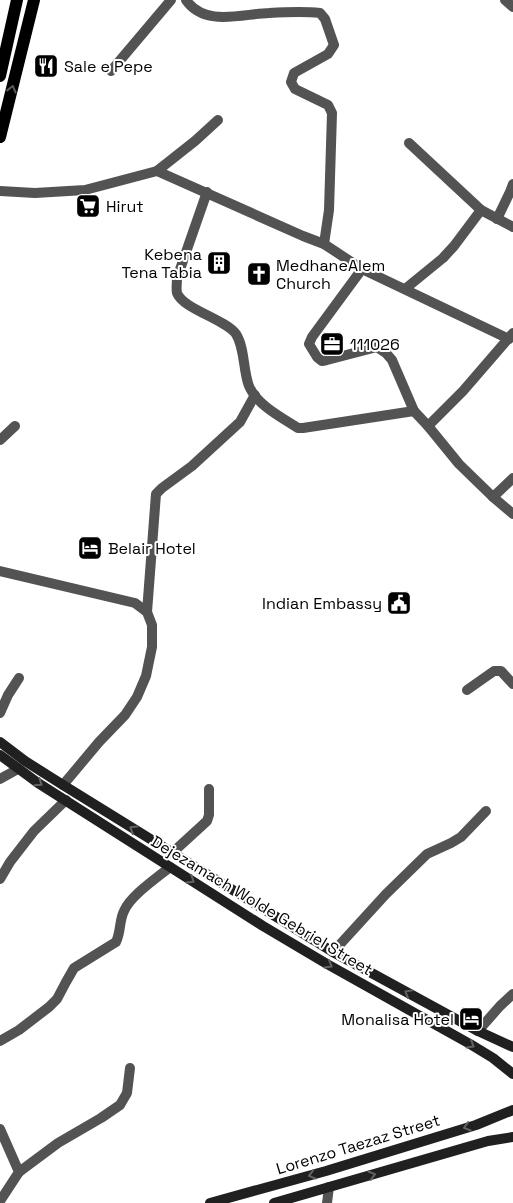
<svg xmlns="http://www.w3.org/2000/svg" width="513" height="1203" viewBox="0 0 513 1203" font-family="'Space Grotesk',sans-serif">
  <rect width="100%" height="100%" fill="#fff"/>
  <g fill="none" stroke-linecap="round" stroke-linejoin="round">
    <g stroke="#535353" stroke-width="10">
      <path d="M186,0C205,27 241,14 269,13C286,12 303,11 320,13L325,19L334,45L328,54L294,73L291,82L295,89L328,105L332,113L329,210L324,244"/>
      <polyline points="505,0 513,7"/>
      <polyline points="111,71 171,0"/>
      <polyline points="409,143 481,210 513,227"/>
      <polyline points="157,171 303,236 324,244 362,269 509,339"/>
      <polyline points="0,191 35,193 85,190 157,171 195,141 218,120"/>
      <path d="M207,192L177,278C177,283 176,289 177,293C183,309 225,319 236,334C245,348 243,371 249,386C257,405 281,417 298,428H303L414,411"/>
      <polyline points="497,219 510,192 513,184"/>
      <polyline points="362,269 312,337 309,344 317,357 322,361 327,360 377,347 386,353 392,360 414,411 428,426 459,464 493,497 513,514"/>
      <polyline points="405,289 443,258 454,246 481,210"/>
      <polyline points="428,426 463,391 513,333"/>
      <polyline points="0,440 15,426"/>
      <polyline points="493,497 513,478"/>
      <polyline points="0,571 135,603 147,612 152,625 152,647 146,676 137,697 125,715 99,742 63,785"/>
      <polyline points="147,612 156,494 162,488 192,466 240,422 255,395"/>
      <polyline points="467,690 494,671 501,671 513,684"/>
      <polyline points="0,713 8,695 19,678"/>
      <polyline points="0,779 18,769"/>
      <polyline points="172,853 207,821 209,815 209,789"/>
      <polyline points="0,879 10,862 34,831 66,800"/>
      <polyline points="333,952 386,894 427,854 451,843 461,837 486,811"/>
      <polyline points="478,1031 500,1006 513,994"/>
      <path d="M0,1041L19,1030L49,1007L57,999L66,982L74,968L116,942C121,932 119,921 124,911C131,895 157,878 170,867"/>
      <polyline points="0,1129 19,1172 0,1201"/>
      <polyline points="19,1172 58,1143 101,1118 120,1105 127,1093 130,1068"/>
      <polyline points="327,1203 329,1187"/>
    </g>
    <g stroke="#202020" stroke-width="10">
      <polyline points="0,742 25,761 63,785 333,952 478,1031 513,1047"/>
      <polyline points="0,755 38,783 263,926 327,964 470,1044 493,1058 513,1074"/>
      <polyline points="210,1203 326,1171 476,1125 513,1110"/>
      <polyline points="274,1203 488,1141 513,1137"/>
    </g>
    <g stroke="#000" stroke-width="12">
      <polyline points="0,76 17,0"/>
      <polyline points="0,137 34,0"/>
    </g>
  </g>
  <defs><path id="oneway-chevron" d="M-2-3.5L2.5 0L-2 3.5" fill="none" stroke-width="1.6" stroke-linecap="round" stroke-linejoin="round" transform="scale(1.25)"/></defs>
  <use stroke="#595959" href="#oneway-chevron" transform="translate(12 89) rotate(-76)"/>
  <g stroke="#636363">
    <use href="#oneway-chevron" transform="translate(39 783) rotate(33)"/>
    <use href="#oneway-chevron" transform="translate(133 829) rotate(-148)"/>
    <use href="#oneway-chevron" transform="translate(191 880) rotate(32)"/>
    <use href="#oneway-chevron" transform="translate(329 965) rotate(30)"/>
    <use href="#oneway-chevron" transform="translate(408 993) rotate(-151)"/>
    <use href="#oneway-chevron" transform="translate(471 1045) rotate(31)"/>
    <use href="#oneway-chevron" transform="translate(467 1127) rotate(163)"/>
    <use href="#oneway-chevron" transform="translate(312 1175) rotate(165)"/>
    <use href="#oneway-chevron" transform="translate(372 1175) rotate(-16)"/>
  </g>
  <defs>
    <symbol id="restaurant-square" viewBox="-11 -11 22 22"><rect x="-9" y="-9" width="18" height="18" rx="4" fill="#000" stroke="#fff"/><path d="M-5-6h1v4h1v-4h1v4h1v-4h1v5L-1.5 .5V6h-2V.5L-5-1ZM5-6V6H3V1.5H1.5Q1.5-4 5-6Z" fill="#fff"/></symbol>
    <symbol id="supermarket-square" viewBox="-11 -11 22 22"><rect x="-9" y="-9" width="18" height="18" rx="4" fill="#000" stroke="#fff"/><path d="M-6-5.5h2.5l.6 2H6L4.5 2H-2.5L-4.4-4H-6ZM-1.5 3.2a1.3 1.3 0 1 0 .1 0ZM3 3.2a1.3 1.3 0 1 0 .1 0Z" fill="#fff"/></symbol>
    <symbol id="building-square" viewBox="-11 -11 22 22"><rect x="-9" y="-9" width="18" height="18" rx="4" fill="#000" stroke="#fff"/><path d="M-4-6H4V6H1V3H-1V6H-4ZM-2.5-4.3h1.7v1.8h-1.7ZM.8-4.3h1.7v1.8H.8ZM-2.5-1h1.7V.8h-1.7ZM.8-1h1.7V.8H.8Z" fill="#fff"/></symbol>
    <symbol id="church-square" viewBox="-11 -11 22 22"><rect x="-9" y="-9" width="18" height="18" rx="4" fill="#000" stroke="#fff"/><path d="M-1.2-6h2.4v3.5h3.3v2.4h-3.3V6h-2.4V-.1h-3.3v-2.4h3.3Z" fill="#fff"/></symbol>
    <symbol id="office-square" viewBox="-11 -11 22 22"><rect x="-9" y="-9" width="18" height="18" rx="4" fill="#000" stroke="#fff"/><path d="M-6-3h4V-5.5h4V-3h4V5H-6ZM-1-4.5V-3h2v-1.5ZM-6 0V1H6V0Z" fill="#fff"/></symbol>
    <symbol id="hotel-square" viewBox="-11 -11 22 22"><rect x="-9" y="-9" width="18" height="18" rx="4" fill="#000" stroke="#fff"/><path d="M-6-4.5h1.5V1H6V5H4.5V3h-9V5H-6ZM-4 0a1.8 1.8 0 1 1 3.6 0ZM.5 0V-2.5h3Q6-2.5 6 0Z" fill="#fff"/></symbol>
    <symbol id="civic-square" viewBox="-11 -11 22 22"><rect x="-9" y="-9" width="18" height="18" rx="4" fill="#000" stroke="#fff"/><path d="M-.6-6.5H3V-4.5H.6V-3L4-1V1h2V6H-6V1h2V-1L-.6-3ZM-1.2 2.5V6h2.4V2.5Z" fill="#fff"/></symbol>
  </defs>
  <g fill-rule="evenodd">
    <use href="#restaurant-square" x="32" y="52" width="28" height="28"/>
    <use href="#supermarket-square" x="74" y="192" width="28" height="28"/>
    <use href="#building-square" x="205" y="249" width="28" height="28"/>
    <use href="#church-square" x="245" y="260" width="28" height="28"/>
    <use href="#office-square" x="318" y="330" width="28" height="28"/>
    <use href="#hotel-square" x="76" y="534" width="28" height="28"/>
    <use href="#civic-square" x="385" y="589" width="28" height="28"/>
    <use href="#hotel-square" x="457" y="1005" width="28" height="28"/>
  </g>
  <g text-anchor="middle" stroke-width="4" stroke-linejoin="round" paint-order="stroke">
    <g font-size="16" fill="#000" stroke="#fff" text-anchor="start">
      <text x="64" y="72">Sale e Pepe</text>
      <text x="106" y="212">Hirut</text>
      <text x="202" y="260" text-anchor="end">Kebena<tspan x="202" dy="18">Tena Tabia</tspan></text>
      <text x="276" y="271">MedhaneAlem<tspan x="276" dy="18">Church</tspan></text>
      <text x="350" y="350">111026</text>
      <text x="108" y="554">Belair Hotel</text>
      <text x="382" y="609" text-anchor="end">Indian Embassy</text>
      <text x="454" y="1025" text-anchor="end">Monalisa Hotel</text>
    </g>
    <g font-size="16" fill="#000" stroke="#fff">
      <text transform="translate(262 905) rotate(31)" y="6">Dejezamach Wolde Gebriel Street</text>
      <text transform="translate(358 1144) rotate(-17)" y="6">Lorenzo Taezaz Street</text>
    </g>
  </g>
</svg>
